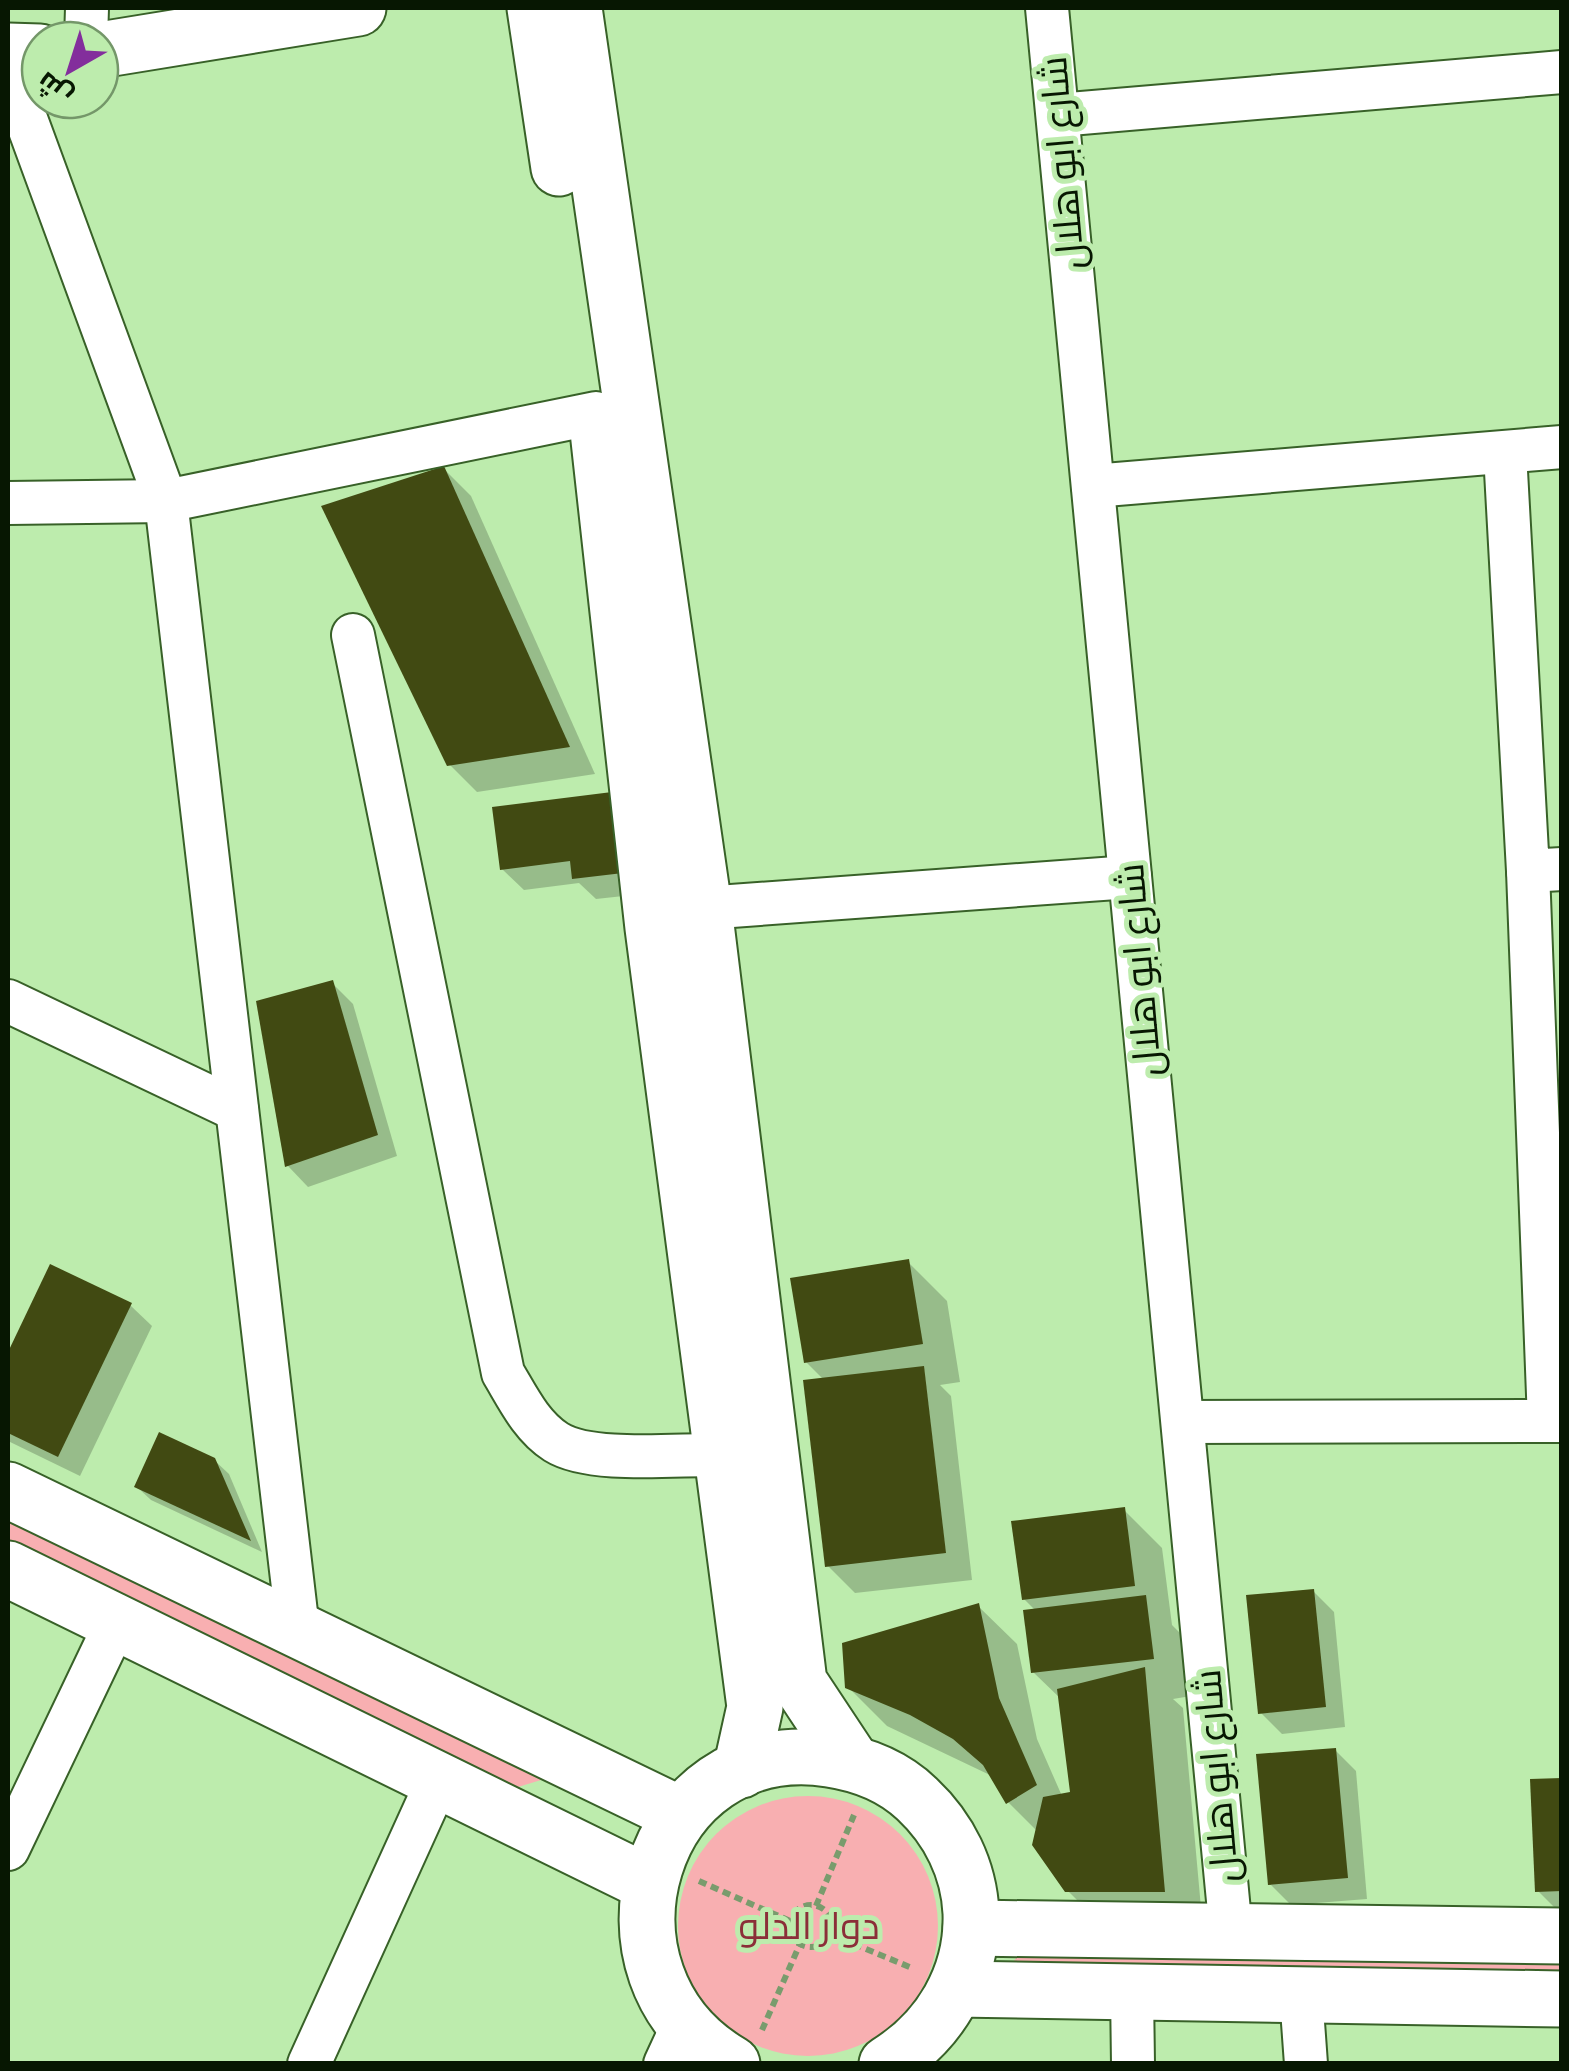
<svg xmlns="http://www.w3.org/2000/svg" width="1569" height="2071" viewBox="0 0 1569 2071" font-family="'Titillium Web',Cairo,sans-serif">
  <rect width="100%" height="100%" fill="#bdecad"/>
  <g fill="#f8afb1">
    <polygon points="8,1519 529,1764 541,1780 518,1787 8,1539"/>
    <circle cx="808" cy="1926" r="130"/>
    <polygon points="1019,1955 1561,1960 1562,1982 1011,1964"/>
  </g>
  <g fill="#0003">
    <polygon points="444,469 471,496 595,774 477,792 449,764"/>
    <polygon points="611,795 642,894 596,899 579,883 524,890 502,869"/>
    <polygon points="332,983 353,1004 397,1156 308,1187 288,1166"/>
    <polygon points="908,1262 947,1301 960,1382 940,1385 951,1396 972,1580 855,1593 828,1566 824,1380 806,1362"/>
    <polygon points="51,1267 131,1306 152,1326 80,1476 8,1441 8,1358"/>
    <polygon points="214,1460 229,1474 262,1552 151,1500 137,1487"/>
    <polygon points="1124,1510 1162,1548 1172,1625 1183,1636 1191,1696 1173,1699 1183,1708 1203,1930 1106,1929 1067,1890 1038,1832 1008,1802 992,1776 887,1726 848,1687 978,1606 1017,1644 1037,1739 1062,1796 1073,1794 1061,1699 1033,1672 1036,1611 1024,1599"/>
    <polygon points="1313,1591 1334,1612 1345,1727 1282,1734 1261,1713"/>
    <polygon points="1335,1750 1356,1771 1367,1899 1291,1905 1270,1884"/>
    <polygon points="1562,1780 1562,1912 1559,1912 1538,1891"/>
  </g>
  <g fill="#414a12">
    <polygon points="444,466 570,747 447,766 321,506"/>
    <polygon points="612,792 623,873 572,879 570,861 500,870 492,807"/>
    <polygon points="333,980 378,1135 285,1167 256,1001"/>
    <polygon points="909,1259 923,1344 804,1363 790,1278"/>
    <polygon points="50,1264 132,1303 58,1457 8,1433 8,1352"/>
    <polygon points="924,1366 946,1553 825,1567 803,1380"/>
    <polygon points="159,1432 215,1458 251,1541 134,1487"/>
    <polygon points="1125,1507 1135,1586 1022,1600 1011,1521"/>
    <polygon points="1314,1589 1326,1707 1258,1714 1246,1595"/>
    <polygon points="1146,1595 1154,1659 1031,1673 1023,1610"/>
    <polygon points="979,1603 999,1698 1037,1785 1006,1804 983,1765 953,1739 910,1715 845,1688 842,1643"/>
    <polygon points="1145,1667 1165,1892 1065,1892 1032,1845 1043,1797 1070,1792 1057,1689"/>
    <polygon points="1336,1748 1348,1878 1268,1885 1256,1754"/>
    <polygon points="1562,1778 1562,1891 1535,1892 1530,1779"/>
  </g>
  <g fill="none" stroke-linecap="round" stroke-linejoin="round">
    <defs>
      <g id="street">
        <polyline points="1047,8 1231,1932"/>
        <polyline points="86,40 87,8"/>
        <polyline points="8,70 166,501 298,1630"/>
        <polyline points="1058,115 1562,72"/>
        <polyline points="1505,453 1528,871 1562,869"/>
        <polyline points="1093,486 1562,447"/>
        <polyline points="8,503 166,501 596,413"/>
        <path d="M353,635L503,1373C518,1398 531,1426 556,1442C591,1464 678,1454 721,1455"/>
        <polyline points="1528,871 1549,1421"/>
        <polyline points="704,908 1130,877"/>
        <polyline points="8,1001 237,1110"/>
        <polyline points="1183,1422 1562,1421"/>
        <polyline points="8,1849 116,1623"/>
        <polyline points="1132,1992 1133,2064"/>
        <polyline points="1301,1995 1306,2064"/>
        <polyline points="309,2064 438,1780"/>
        <polyline points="665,2064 683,2025"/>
      </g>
      <g id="secondary">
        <polyline points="535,8 559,168"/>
        <polyline points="574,8 704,908 799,1682 852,1762"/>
        <polyline points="100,50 358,8"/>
        <polyline points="8,51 40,52"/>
        <polyline points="598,431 653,928 755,1707 741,1770"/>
        <polyline points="8,1490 681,1815"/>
        <polyline points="8,1569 648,1883"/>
        <polyline points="971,1928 1562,1936"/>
        <polyline points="957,1989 1562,1999"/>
        <path d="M732,2064C577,1974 649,1732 829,1759C862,1764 893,1776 917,1799C949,1829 969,1869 971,1913C973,1976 940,2031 887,2064"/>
      </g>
    </defs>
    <use href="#street" stroke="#386128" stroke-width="46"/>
    <use href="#secondary" stroke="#386128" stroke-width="59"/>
    <g stroke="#799c6d" stroke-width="6" stroke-dasharray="8 5" stroke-linecap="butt">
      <polyline points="699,1881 790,1921"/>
      <circle cx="811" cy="1926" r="21"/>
      <polyline points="816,1906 854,1815"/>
      <polyline points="830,1934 912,1968"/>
      <polyline points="762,2030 800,1944"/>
    </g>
    <use href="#street" stroke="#fff" stroke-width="42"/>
    <use href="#secondary" stroke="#fff" stroke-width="55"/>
  </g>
  <g text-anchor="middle" stroke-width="10" stroke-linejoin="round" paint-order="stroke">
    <g font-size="38" fill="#071702" stroke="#bdecad">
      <text transform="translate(1062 163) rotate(-95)" y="13">شارع ابو هلال</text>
      <text transform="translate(1139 970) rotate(-95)" y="13">شارع ابو هلال</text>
      <text transform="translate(1216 1776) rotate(-95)" y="13">شارع ابو هلال</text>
    </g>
    <g font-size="38" fill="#8b2f39" stroke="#bdecad">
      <text x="809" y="1939">دوار الدلو</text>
    </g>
  </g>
  <rect width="1569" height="2071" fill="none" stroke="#071702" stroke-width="20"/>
  <g transform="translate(70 70) rotate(219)"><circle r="48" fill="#bdecad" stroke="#749769" stroke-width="2.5"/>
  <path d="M0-8L18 38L0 25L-18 38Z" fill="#832e9c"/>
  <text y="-15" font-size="28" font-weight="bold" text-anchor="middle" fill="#071702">ش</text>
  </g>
</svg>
